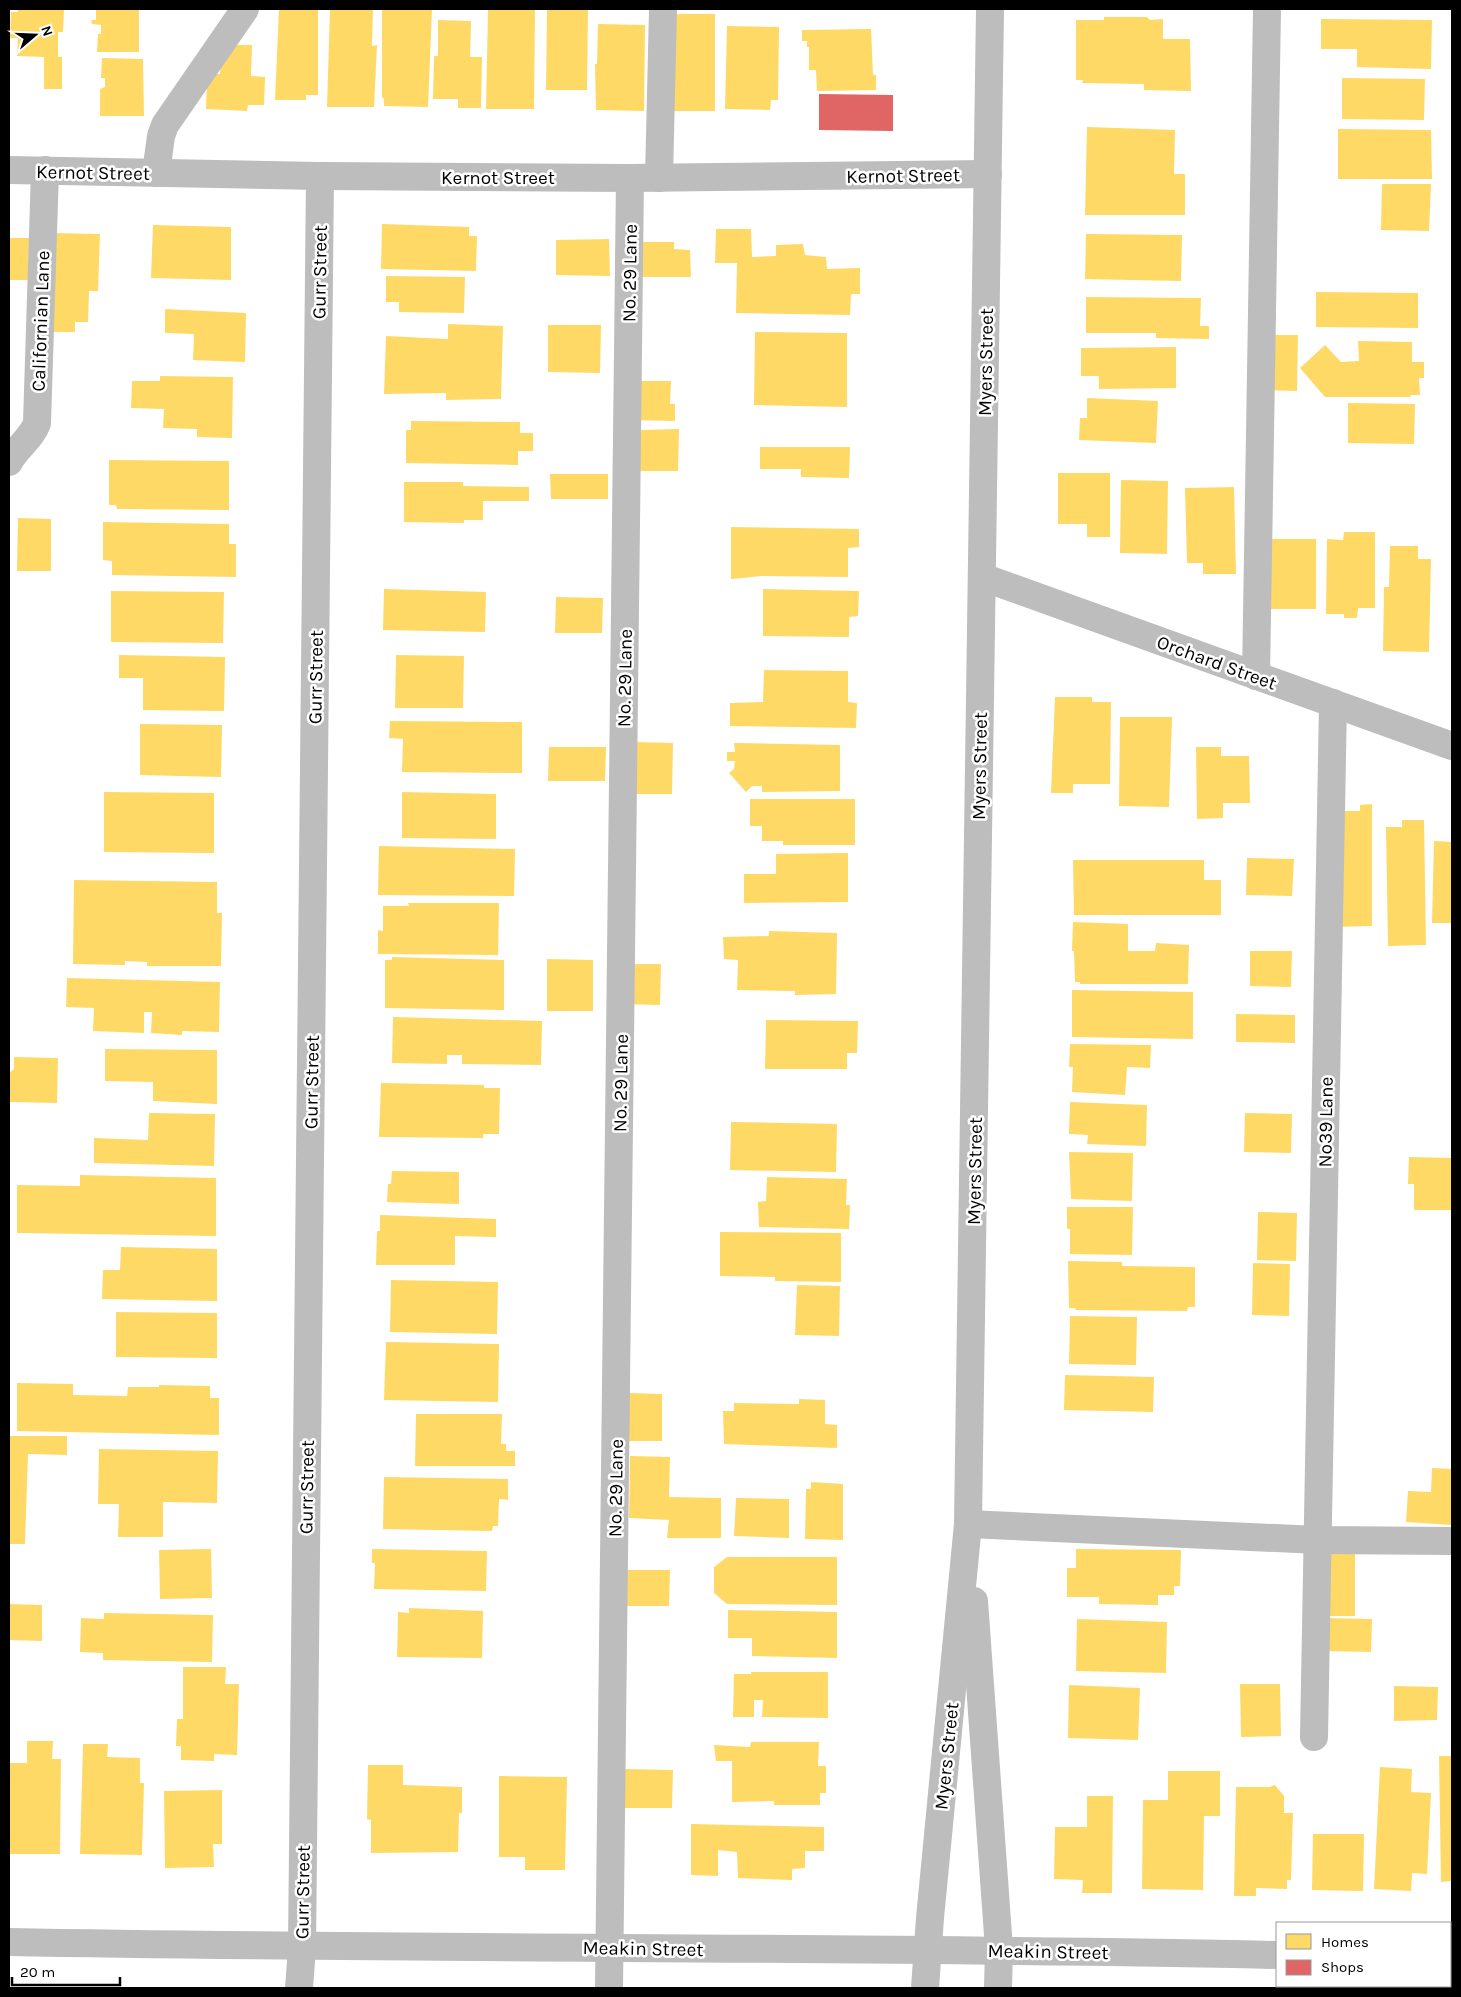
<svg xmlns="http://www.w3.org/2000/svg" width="1461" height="1997" viewBox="0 0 1461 1997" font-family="Karla,sans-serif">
  <rect width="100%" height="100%" fill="#fff"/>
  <g fill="#ffd966">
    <polygon points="18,9 64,9 63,32 58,32 58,57 62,57 62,89 44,89 44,57 17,56 18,38 10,38 11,12 18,12"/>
    <polygon points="96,9 139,9 139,52 97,52 98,34 101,34 101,25 92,24 91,20 96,20"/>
    <polygon points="279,9 318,9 318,95 306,95 306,100 275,100"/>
    <polygon points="330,9 373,9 372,46 377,45 374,107 327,107"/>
    <polygon points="382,9 432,9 428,107 384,106 384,98 382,98"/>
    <polygon points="488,9 535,9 534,109 486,109"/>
    <polygon points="547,9 588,9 587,90 546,90"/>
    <polygon points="672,14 715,14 715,111 670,111"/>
    <polygon points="1104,17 1147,17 1150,20 1163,19 1163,39 1190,39 1191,91 1144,90 1144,84 1082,83 1083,80 1076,80 1076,20 1104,20"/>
    <polygon points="1321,19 1432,20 1431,69 1357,67 1357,49 1321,49"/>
    <polygon points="438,20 471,21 470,57 482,57 481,108 458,108 458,99 433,99 434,56 438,56"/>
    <polygon points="598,24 645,25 644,111 596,110 595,64 597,64"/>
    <polygon points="727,26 779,27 778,100 771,100 770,110 725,109"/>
    <polygon points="871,29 873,75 876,75 876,90 817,91 816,70 809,70 809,47 807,47 807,41 802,41 802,30"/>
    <polygon points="228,45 252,45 251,76 265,77 264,105 248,105 247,111 206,109 207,78 210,74 220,74 221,57"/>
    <polygon points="102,58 143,59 144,116 100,116 100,89 105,87 105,78 101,78"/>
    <polygon points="1342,78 1425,79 1424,120 1342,119"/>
    <polygon points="1087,127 1175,130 1174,174 1185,174 1185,215 1085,215"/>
    <polygon points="1338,129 1431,130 1432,179 1338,179"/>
    <polygon points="1382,184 1431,184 1429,231 1381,230"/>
    <polygon points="382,224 469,227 469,236 477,236 476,271 381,269"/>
    <polygon points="153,225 231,227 231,280 151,278"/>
    <polygon points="716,229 751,229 752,257 776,256 776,245 803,244 805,255 826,257 827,269 860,268 860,294 851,294 850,315 736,313 737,263 715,263"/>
    <polygon points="52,233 100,234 98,291 89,291 88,322 75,322 75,332 54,332"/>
    <polygon points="1086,234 1182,235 1181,281 1085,279"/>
    <polygon points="9,238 29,238 28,280 9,280"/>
    <polygon points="609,239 610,276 556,275 556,240"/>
    <polygon points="636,242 674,242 674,249 690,250 691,277 636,277"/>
    <polygon points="386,276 465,277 464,313 399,312 399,302 386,302"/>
    <polygon points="1316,292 1418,293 1418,328 1316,327"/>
    <polygon points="1086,297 1201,298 1200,326 1209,326 1209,339 1156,338 1156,333 1086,333"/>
    <polygon points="165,309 246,313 245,362 193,360 194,334 165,333"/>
    <polygon points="448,324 503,326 501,399 446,400 446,393 384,394 386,336 448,339"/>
    <polygon points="548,325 601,325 600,373 548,372"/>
    <polygon points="755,332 847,333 847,407 754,405"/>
    <polygon points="1265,335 1298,335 1297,391 1265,390"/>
    <polygon points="1358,341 1412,342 1412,362 1424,362 1424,378 1419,378 1420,395 1410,395 1411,397 1325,397 1300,368 1325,345 1341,362 1359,361"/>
    <polygon points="1176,347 1176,388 1099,389 1099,376 1081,376 1081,348"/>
    <polygon points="160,376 233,377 232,438 197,437 197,429 163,428 164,409 131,408 132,381 160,381"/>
    <polygon points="633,381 671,381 670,404 675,404 675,421 632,420"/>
    <polygon points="1087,398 1158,401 1156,443 1079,440 1080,418 1087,418"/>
    <polygon points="1348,403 1415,404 1414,444 1348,443"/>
    <polygon points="411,421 520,422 520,433 533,433 533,451 518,451 518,465 406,463 406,430 411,430"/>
    <polygon points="679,429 678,471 639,471 639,430"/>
    <polygon points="760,447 850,447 849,478 801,477 801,469 760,469"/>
    <polygon points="109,460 229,461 229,510 117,509 116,505 109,505"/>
    <polygon points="1058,473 1110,473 1110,537 1087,537 1087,524 1058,524"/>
    <polygon points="550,474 608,474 608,499 551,499"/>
    <polygon points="1121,480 1168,481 1167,554 1120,553"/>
    <polygon points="404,482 463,482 463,486 529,487 529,501 483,501 483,520 464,520 464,523 404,522"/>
    <polygon points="1234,487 1236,574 1203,574 1203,563 1187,563 1185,488"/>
    <polygon points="18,518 51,519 51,571 17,571"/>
    <polygon points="103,522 229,524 229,544 236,544 236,577 112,575 112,561 103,560"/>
    <polygon points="731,527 859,529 859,547 848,548 848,577 762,576 731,579"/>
    <polygon points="1344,532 1375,532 1375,608 1358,608 1357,618 1344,618 1344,614 1326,614 1327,539 1343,540"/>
    <rect x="1265" y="539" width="51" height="70"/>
    <polygon points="1390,546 1418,546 1418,559 1431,559 1429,652 1383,651 1384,587 1389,587"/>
    <polygon points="384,589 486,592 485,632 383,630"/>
    <polygon points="763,589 859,591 858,616 849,617 849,637 763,636"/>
    <polygon points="111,591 224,592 223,643 111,642"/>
    <polygon points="556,597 603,598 602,633 555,633"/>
    <polygon points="119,655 225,657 224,711 143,710 143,678 119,678"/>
    <polygon points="396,655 464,656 463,708 395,708"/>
    <polygon points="764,670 848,671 848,702 857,703 856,728 730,726 730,703 763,702"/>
    <polygon points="1055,697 1092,697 1092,702 1111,702 1110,784 1073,784 1073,793 1051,793"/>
    <polygon points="1120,717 1172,717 1169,807 1119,806"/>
    <polygon points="390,721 522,722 522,773 402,772 403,739 389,738"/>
    <polygon points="140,724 222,725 221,777 140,775"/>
    <polygon points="635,742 673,743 672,794 635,794"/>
    <polygon points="734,743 840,745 840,791 762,792 762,786 752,786 746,792 729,773 734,769 735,761 727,761 727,752 735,752"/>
    <polygon points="549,747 606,747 605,781 548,781"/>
    <polygon points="1196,747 1221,747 1221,756 1249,756 1250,803 1223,803 1223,818 1197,819"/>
    <polygon points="104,792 214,793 214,853 104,852"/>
    <polygon points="402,792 496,794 496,839 402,838"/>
    <polygon points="750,799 855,799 855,845 783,845 783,841 762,841 762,826 750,826"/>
    <polygon points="1372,804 1372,926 1332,927 1333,811 1360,811 1360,805"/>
    <polygon points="1402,820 1424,820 1426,945 1388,946 1386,827 1402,827"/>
    <polygon points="1434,841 1452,842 1452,923 1432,923"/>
    <polygon points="379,846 515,849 514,896 378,895"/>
    <polygon points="846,853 848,853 848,902 744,903 744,874 776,874 776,854"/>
    <polygon points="1247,858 1294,859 1292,896 1246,895"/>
    <polygon points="1073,860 1204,860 1204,880 1221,880 1221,915 1074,915"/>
    <polygon points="74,880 217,882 217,913 222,913 221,966 147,966 147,962 125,961 125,965 73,964"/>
    <polygon points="408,903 499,903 498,955 378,954 378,930 383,931 383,906 409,906"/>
    <polygon points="1073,922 1128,924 1128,951 1155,951 1156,943 1189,945 1188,984 1080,984 1080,982 1075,982 1074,951 1072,951"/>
    <polygon points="769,931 837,933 836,994 795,995 795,991 737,990 738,960 724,959 723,937 769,936"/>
    <polygon points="1250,951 1292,951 1291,987 1250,986"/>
    <polygon points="392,957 504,960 504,1010 385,1008 385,960 392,960"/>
    <polygon points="547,959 593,960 593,1011 547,1011"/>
    <polygon points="624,964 661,964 660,1005 623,1004"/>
    <polygon points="67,978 220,982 219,1032 182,1031 182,1035 151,1033 152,1012 144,1012 144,1033 93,1031 94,1008 66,1007"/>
    <polygon points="1072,990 1193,992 1193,1039 1072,1037"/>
    <polygon points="1236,1014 1295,1015 1295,1043 1236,1042"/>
    <polygon points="393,1017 542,1021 541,1065 462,1064 462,1055 447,1055 447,1064 392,1063"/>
    <polygon points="766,1020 858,1021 857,1053 847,1053 847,1069 765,1069"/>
    <polygon points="1070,1044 1151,1045 1150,1068 1127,1067 1125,1095 1072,1092 1073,1067 1069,1067"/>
    <polygon points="105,1049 217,1050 217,1104 153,1101 153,1082 105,1081"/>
    <polygon points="14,1057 58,1058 57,1103 9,1102 9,1073 14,1069"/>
    <polygon points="381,1083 484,1085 484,1088 500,1088 499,1134 483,1134 483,1138 379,1137"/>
    <polygon points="1070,1102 1147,1105 1146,1146 1087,1144 1088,1135 1069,1134"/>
    <polygon points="149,1113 215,1114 214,1166 94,1163 94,1138 148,1140"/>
    <polygon points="1245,1113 1292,1114 1291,1153 1244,1152"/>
    <polygon points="731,1122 837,1124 836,1172 730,1170"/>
    <polygon points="1069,1152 1133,1153 1132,1201 1071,1199"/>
    <polygon points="1409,1157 1452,1158 1452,1210 1414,1210 1414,1184 1408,1184"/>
    <polygon points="392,1171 459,1172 459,1204 387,1202 388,1184 391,1184"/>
    <polygon points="80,1175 216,1178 216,1236 17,1233 17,1185 80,1186"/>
    <polygon points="767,1177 847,1179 846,1205 850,1205 849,1229 759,1227 758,1202 766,1201"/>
    <polygon points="1067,1207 1133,1207 1132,1255 1070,1254 1070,1229 1067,1229"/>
    <polygon points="1258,1212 1297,1213 1296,1261 1257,1260"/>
    <polygon points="380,1215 496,1219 496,1237 455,1236 455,1265 376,1265 377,1231 380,1231"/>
    <polygon points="720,1232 841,1233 841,1282 775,1281 775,1277 720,1276"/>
    <polygon points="121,1247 217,1249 217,1301 102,1299 103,1270 120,1270"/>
    <polygon points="1068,1261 1122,1262 1122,1266 1195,1267 1195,1307 1188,1307 1187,1311 1075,1310 1076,1308 1069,1308"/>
    <polygon points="1253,1263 1290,1264 1289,1316 1252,1315"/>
    <polygon points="391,1280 498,1282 497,1334 390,1332"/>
    <polygon points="797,1285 840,1286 839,1336 795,1335"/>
    <polygon points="116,1312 217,1313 217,1358 116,1357"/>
    <polygon points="1070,1316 1137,1317 1136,1365 1069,1364"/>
    <polygon points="386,1342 499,1344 498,1402 384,1400"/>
    <polygon points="1065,1375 1154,1377 1153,1412 1064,1410"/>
    <polygon points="17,1383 73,1384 73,1395 127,1396 128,1387 159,1387 159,1385 210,1386 210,1398 219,1398 219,1435 17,1431"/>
    <polygon points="628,1393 662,1394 662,1441 628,1441"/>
    <polygon points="799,1399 825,1400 825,1424 837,1425 837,1448 724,1444 723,1411 734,1411 734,1403 799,1404"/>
    <polygon points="416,1414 502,1414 501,1444 506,1444 506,1451 515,1451 515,1466 415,1466"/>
    <polygon points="10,1436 67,1436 67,1455 28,1454 25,1544 9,1544"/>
    <polygon points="99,1449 218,1451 217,1503 163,1502 163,1537 118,1537 119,1504 98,1504"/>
    <polygon points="630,1456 670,1457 669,1497 721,1498 721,1538 667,1538 669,1520 629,1518"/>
    <polygon points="1432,1468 1452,1469 1452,1525 1406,1522 1408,1491 1431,1492"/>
    <polygon points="384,1477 508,1479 508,1500 499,1499 498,1526 493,1526 492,1531 383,1529"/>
    <polygon points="811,1482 843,1484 843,1540 805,1539 806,1489 811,1489"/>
    <polygon points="736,1498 789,1499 789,1538 734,1536"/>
    <polygon points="211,1549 212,1598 160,1599 159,1550"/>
    <polygon points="372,1549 487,1551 486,1591 374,1589 375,1563 372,1563"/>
    <polygon points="1076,1549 1181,1550 1180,1586 1174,1586 1174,1595 1158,1595 1158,1605 1099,1604 1099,1597 1067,1597 1067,1568 1076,1568"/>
    <rect x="1321" y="1552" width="34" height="64"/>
    <polygon points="727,1557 837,1557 837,1605 727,1604 714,1593 714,1567"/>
    <polygon points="627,1570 670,1570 669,1606 627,1606"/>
    <polygon points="9,1604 42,1605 42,1641 9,1640"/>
    <polygon points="409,1608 483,1611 482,1658 397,1657 398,1612 409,1613"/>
    <polygon points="728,1610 837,1612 837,1658 752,1656 752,1638 728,1638"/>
    <polygon points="104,1613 213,1615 212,1662 103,1660 103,1653 80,1652 81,1618 104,1619"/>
    <polygon points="1323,1618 1372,1619 1371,1652 1323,1651"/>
    <polygon points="1077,1619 1167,1622 1166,1673 1076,1671"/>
    <polygon points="183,1667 226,1667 225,1684 239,1684 237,1755 214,1754 214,1761 181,1760 181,1746 176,1746 177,1719 183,1719"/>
    <polygon points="751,1672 828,1672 828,1718 762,1717 763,1700 754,1700 754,1717 733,1717 734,1674 751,1674"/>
    <polygon points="1240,1684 1280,1684 1281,1736 1241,1737"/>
    <polygon points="1069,1685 1140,1688 1138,1740 1068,1738"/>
    <polygon points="1394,1686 1438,1687 1437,1720 1394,1721"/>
    <polygon points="27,1741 53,1741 52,1759 61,1759 60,1854 9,1854 9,1763 27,1763"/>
    <polygon points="751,1742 819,1742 818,1766 826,1766 826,1793 820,1793 820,1805 774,1805 774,1801 732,1802 732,1761 716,1761 714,1745 750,1747"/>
    <polygon points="83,1744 108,1744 107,1757 140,1758 140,1783 144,1783 142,1855 80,1854"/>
    <polygon points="1439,1756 1452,1756 1452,1881 1441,1882"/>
    <polygon points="368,1765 403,1765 403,1785 462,1787 462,1813 459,1813 458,1852 371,1853 371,1820 367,1819"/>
    <polygon points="1380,1767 1412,1769 1411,1792 1431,1793 1427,1874 1412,1873 1411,1891 1374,1889"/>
    <polygon points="624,1769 673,1770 672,1808 623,1808"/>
    <polygon points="1168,1771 1220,1771 1220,1816 1204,1816 1203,1890 1142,1889 1143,1800 1168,1800"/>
    <polygon points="499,1776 567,1777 565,1870 525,1870 525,1857 499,1857"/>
    <polygon points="1275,1785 1284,1796 1284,1813 1293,1813 1291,1880 1287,1880 1287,1889 1256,1888 1256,1896 1234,1896 1236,1787 1270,1787"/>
    <polygon points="222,1790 222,1844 213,1844 214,1867 165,1868 164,1791"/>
    <polygon points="1087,1796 1113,1796 1112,1893 1082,1893 1083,1880 1054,1879 1055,1827 1087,1827"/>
    <polygon points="691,1824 824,1827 824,1851 805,1851 805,1868 792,1869 792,1880 738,1878 737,1852 718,1850 718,1876 691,1875"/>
    <polygon points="1313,1834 1364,1834 1363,1891 1312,1890"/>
  </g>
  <polygon fill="#e06666" points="819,94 893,95 893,131 819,130"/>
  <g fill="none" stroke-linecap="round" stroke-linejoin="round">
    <g stroke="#bdbdbd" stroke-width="28">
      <polyline points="9,170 320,176 630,178 988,174"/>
      <polyline points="156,173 161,136 165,125 245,9"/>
      <polyline points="659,178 663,9"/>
      <path d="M9,462C16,448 32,438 37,423L45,170"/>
      <polyline points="982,577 1452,746"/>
      <polyline points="1256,676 1267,9"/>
      <polyline points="968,1524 1318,1540 1452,1541"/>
      <polyline points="974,1601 999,1949 998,1988"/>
      <polyline points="1314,1737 1333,703"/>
      <path d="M9,1942C432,1950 855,1946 1277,1955"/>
      <polyline points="1450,1959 1452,1959"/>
      <polyline points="299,1988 302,1948 320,176"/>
      <polyline points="609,1988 630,178"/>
      <polyline points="925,1988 930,1918 968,1524 990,9"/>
    </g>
  </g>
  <g text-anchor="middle" stroke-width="5" stroke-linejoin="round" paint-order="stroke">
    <g font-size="19" fill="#000" stroke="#fff">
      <text transform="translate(93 172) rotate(1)" y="7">Kernot Street</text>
      <text transform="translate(903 175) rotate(-1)" y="7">Kernot Street</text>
      <text x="498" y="184">Kernot Street</text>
      <text transform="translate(319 272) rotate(-89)" y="7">Gurr Street</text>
      <text transform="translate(629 273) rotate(-89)" y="7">No. 29 Lane</text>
      <text transform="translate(40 321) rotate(-88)" y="7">Californian Lane</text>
      <text transform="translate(985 362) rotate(-89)" y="7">Myers Street</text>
      <text transform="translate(1217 662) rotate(20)" y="7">Orchard Street</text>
      <text transform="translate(315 677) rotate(-89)" y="7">Gurr Street</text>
      <text transform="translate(624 678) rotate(-89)" y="7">No. 29 Lane</text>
      <text transform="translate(979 766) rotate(-89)" y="7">Myers Street</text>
      <text transform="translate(311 1082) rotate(-89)" y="7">Gurr Street</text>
      <text transform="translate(620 1083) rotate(-89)" y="7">No. 29 Lane</text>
      <text transform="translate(1325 1122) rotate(-89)" y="7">No39 Lane</text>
      <text transform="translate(974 1171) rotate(-89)" y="7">Myers Street</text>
      <text transform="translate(306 1487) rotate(-89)" y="7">Gurr Street</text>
      <text transform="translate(615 1488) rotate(-89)" y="7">No. 29 Lane</text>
      <text transform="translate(946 1756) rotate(-84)" y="7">Myers Street</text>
      <text transform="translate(302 1892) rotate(-89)" y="7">Gurr Street</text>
      <text transform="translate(643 1948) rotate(1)" y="7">Meakin Street</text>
      <text transform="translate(1048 1951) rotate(1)" y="7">Meakin Street</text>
    </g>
  </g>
  <rect width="1461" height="1997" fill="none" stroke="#000000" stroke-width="20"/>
  <rect x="1276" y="1922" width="175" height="65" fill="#ffffff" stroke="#999999"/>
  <rect x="1286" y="1934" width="25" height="15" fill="#ffd966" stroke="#999999"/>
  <text x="1321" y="1947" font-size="15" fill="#000000">Homes</text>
  <rect x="1286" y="1960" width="25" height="15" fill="#e06666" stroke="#999999"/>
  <text x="1321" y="1972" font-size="15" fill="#000000">Shops</text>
  <g transform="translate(35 35) rotate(71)" stroke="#ffffff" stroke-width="4" paint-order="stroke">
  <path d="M0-4L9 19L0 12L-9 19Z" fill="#000000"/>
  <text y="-8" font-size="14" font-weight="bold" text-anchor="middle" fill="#000000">N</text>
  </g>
  <path d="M12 1977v8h108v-8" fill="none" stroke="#000000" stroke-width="2.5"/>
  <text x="20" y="1977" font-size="15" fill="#000000" stroke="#ffffff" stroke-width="4" paint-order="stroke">20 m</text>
</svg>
